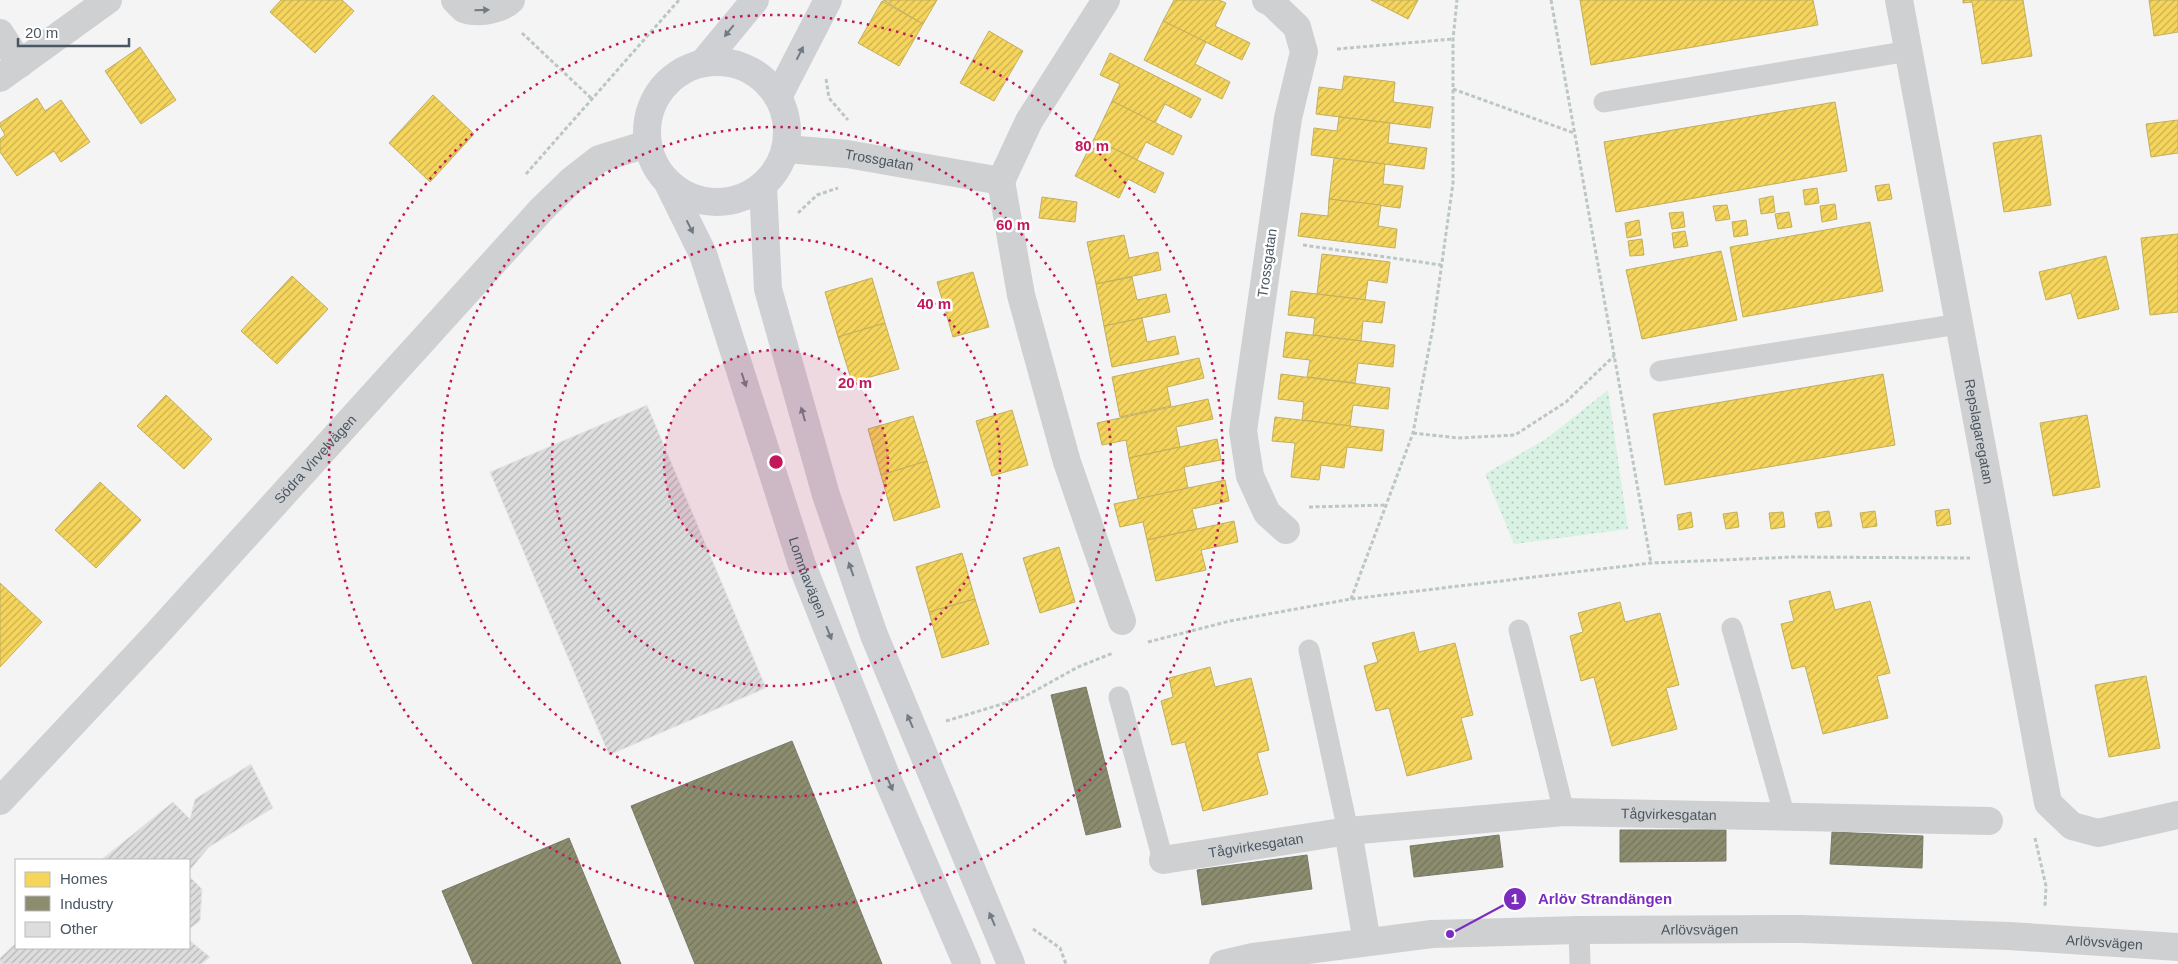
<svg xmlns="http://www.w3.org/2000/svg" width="2178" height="964" viewBox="0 0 2178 964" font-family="Arial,sans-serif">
  <defs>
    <pattern id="park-dots" width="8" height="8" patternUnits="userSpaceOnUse" patternTransform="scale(1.25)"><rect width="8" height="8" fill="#d9f2e3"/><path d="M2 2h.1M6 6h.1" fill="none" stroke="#b2c7bb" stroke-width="1.8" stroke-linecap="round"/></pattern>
    <pattern id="homes-hatch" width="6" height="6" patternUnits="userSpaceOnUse" patternTransform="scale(1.25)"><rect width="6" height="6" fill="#f6d55c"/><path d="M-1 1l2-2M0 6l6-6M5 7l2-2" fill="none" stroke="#c9b04f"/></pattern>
    <pattern id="industry-hatch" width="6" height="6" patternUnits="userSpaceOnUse" patternTransform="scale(1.25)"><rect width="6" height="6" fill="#8c8c6e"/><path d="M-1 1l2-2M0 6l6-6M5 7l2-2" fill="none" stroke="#74755e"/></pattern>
    <pattern id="building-hatch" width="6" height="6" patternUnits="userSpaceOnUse" patternTransform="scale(1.25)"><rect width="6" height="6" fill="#ddddde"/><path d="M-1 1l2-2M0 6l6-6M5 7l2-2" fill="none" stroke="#b5b6b7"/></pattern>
  </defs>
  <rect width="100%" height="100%" fill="#f4f4f4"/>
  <polygon fill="url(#park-dots)" points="1608,390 1628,529 1514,544 1485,474 1546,439"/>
  <g fill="url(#homes-hatch)" stroke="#c2af5e">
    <polygon points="281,0 342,0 354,11 315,53 270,12"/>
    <polygon points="883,0 937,0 923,24"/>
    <polygon points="1174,0 1219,0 1226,3 1215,26 1250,43 1242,60 1163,21"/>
    <polygon points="1371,0 1418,0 1408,19"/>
    <polygon points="1580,0 1813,0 1818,25 1591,65"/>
    <polygon points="1963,0 2023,0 2032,56 1982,64 1972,2 1963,3"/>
    <polygon points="2149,0 2178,0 2178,32 2154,36"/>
    <polygon points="882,1 923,24 899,66 858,43"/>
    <polygon points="1163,21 1206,42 1195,64 1230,82 1222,99 1144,60"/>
    <polygon points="989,31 1023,51 994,101 960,83"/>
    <polygon points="140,47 176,100 141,124 105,71"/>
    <polygon points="1110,53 1201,99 1191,118 1165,104 1155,123 1112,101 1120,84 1100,75"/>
    <polygon points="1344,76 1395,82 1393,102 1433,107 1430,128 1316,114 1319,87 1342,90"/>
    <polygon points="433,95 474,134 430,182 389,143"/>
    <polygon points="37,98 45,111 61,100 90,142 61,162 54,151 17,176 0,152 0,139 5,135 0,126 0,123"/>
    <polygon points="1112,101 1182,136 1173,155 1146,142 1137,160 1094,139"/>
    <polygon points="1835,102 1847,171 1616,212 1604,142"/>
    <polygon points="1339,117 1390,123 1388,143 1427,148 1424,169 1311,155 1314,128 1337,131"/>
    <polygon points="2178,120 2178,153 2151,157 2146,124"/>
    <polygon points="2041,135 2051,205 2004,212 1993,143"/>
    <polygon points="1094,139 1164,173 1155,193 1128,179 1119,198 1075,176"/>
    <polygon points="1334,158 1385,164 1383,184 1403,186 1400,208 1329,199"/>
    <polygon points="1889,184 1892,199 1878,201 1875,186"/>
    <polygon points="1817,188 1819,203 1805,205 1803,190"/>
    <polygon points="1773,196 1775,212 1761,214 1759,199"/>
    <polygon points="1042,197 1077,202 1075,222 1039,218"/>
    <polygon points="1329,199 1381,205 1378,226 1397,229 1395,248 1298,236 1301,213 1328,216"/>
    <polygon points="1835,204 1837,219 1822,222 1820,206"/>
    <polygon points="1727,205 1730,219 1716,221 1713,206"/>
    <polygon points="1683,212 1685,227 1672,229 1669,213"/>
    <polygon points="1789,212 1792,227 1778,229 1775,214"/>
    <polygon points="1639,220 1641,235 1627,238 1625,223"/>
    <polygon points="1746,220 1748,235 1734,237 1732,222"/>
    <polygon points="1870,222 1883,291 1743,317 1730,247"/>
    <polygon points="1685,231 1688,246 1674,248 1672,233"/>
    <polygon points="2178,234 2178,312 2150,315 2141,238"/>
    <polygon points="1124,235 1129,258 1158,252 1161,270 1096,284 1087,242"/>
    <polygon points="1642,239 1644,255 1630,256 1628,241"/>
    <polygon points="1721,251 1737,320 1642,339 1626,270"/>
    <polygon points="1322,254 1390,262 1387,283 1368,280 1365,300 1317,294"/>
    <polygon points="2106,256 2119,309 2078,319 2071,293 2046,300 2039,272"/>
    <polygon points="973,272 989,327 953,337 937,282"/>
    <polygon points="292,276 328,309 277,364 241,331"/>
    <polygon points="1132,277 1137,300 1166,294 1170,312 1104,326 1096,284"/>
    <polygon points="872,278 885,323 838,337 825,292"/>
    <polygon points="1291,291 1385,302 1382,323 1363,321 1361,341 1313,335 1315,318 1288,315"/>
    <polygon points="1142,318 1147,342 1175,336 1179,354 1112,367 1104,326"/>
    <polygon points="885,323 899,369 852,382 838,337"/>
    <polygon points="1286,332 1395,345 1393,367 1358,363 1355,383 1307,377 1310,360 1283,357"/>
    <polygon points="1199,358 1204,378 1167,387 1171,406 1120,417 1112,377"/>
    <polygon points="1281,374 1390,388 1388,409 1353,405 1350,426 1302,420 1304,402 1278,399"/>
    <polygon points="1883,374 1895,445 1665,485 1653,414"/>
    <polygon points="166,395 212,439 184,469 137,426"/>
    <polygon points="1208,399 1213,419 1176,427 1180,447 1129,458 1126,440 1102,445 1097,423"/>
    <polygon points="1012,410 1028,465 992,476 976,421"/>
    <polygon points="2087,415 2100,487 2053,496 2040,423"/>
    <polygon points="913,416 927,461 881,475 868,429"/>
    <polygon points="1275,417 1384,430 1382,451 1347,447 1344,468 1321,465 1319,480 1291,477 1295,443 1272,441"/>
    <polygon points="1217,439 1221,460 1184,467 1188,488 1138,499 1129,458"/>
    <polygon points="927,461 940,507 894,521 881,475"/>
    <polygon points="1225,480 1229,501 1192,509 1197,529 1147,540 1143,522 1120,527 1114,504"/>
    <polygon points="100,482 141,520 96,568 55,530"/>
    <polygon points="1949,509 1951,524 1937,526 1935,511"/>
    <polygon points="1829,511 1832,526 1818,528 1815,513"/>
    <polygon points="1875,511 1877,526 1863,528 1860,513"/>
    <polygon points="1691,512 1693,527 1679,530 1677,515"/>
    <polygon points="1737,512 1739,527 1726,529 1723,514"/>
    <polygon points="1783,512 1785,527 1771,529 1769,513"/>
    <polygon points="1234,521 1238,542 1201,550 1206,570 1156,581 1147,540"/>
    <polygon points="1059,547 1075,602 1040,613 1023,558"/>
    <polygon points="962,553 975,599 929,612 916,567"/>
    <polygon points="0,583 42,622 0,667"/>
    <polygon points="1830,591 1835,610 1870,601 1890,673 1877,676 1888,718 1823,734 1805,666 1792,669 1781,624 1794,621 1789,601"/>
    <polygon points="975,599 989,644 942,658 929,612"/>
    <polygon points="1620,602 1625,622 1660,613 1679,685 1666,688 1677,729 1612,746 1594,677 1581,681 1570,636 1583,632 1578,613"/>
    <polygon points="1414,632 1419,652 1455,643 1473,715 1461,718 1472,759 1407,776 1389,708 1376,711 1364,666 1378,662 1372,643"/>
    <polygon points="1210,667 1215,687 1251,678 1269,750 1257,753 1268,794 1203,811 1185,742 1172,745 1161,701 1173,697 1169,678"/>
    <polygon points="2146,676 2160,748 2109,757 2095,685"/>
  </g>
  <g fill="url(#industry-hatch)" stroke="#787c6a">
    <polygon points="1086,687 1121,827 1086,835 1051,695"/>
    <polygon points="792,741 882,964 695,964 631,806"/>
    <polygon points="1620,830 1726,830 1726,861 1620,862"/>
    <polygon points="1832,832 1923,836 1922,868 1830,864"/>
    <polygon points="1499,835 1503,867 1414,877 1410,846"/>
    <polygon points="569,838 621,964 473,964 442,891"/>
    <polygon points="1307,855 1312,889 1202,905 1197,870"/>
  </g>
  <g fill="url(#building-hatch)" stroke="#e5e6e7">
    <polygon points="647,405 766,688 609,755 490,472"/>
    <polygon points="251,764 273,808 209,847 189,871 189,860 101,860 173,802 190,819 195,799"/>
    <polygon points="189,876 202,889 200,921 189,929"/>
    <polygon points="189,940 210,957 202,964 0,964 0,958 16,943 16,948 189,948"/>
  </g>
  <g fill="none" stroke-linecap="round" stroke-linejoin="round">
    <g stroke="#bcc7c4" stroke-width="3" stroke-dasharray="4 2.5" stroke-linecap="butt">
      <polyline points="1551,0 1651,563"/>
      <polyline points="522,33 592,99"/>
      <polyline points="1337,49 1453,39"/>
      <polyline points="826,79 829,98 848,120"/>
      <polyline points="1453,89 1574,133"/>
      <polyline points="526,174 679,0"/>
      <polyline points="798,213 817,195 838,188"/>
      <polyline points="1303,245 1441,265"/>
      <polyline points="1413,433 1458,438 1515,435 1566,402 1614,356"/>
      <polyline points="1309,507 1386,505"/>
      <polyline points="1351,599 1413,433 1433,327 1453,183 1453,39 1457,0"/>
      <polyline points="1148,642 1230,621 1351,599 1651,563 1793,557 1970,558"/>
      <polyline points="946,721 1022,698 1078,667 1113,653"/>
      <polyline points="2035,838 2046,886 2045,906"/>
      <polyline points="1033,929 1060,948 1066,964"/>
    </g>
    <g stroke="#ced0d2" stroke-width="21">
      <polyline points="1604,102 1909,51"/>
      <polyline points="1660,371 1959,324"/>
      <polyline points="1732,628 1785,817"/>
      <polyline points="1519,630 1564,812"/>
      <polyline points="1309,650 1348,831"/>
      <polyline points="1119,697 1163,860"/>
      <polyline points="1579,930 1580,964"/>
    </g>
    <g stroke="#ced0d2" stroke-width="28">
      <path d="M455,0C458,3 461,7 464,9C477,14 501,10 511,0"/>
      <polyline points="1266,0 1272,3 1297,27 1304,52 1288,118 1243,431 1250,476 1267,513 1286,530"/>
      <path id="s1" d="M1899,0L2048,803L2072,826L2098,833L2178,815"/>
      <polyline points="0,33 20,64"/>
      <polyline points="0,78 108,0"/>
      <path id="s2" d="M786,149L847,154L1001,181L1029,121L1106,0"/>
      <polyline points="1001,181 1021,295 1046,386 1067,462 1122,621"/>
      <path id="s3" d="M0,801L152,639L542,209L572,180L599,159L647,144"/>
      <polyline points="1348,831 1367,942"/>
      <path id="s4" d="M1163,860L1348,831L1564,812L1989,821"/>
      <path id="s5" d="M1223,964L1253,957L1432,934L1579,930L1801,929L2009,936L2178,947"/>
    </g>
    <g stroke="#ced0d4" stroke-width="28">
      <circle cx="717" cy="132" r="70"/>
      <polyline points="703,63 755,0"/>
      <polyline points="778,97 828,0"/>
      <path id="s6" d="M668,183L703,254L802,565L887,778L967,964"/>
      <polyline points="763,186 768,289 826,495 874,635 1011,964"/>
    </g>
  </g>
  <defs><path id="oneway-solid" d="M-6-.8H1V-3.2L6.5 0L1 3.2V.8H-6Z" transform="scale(1.25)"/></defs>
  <use fill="#727b83" href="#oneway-solid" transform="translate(482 10) rotate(-2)"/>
  <g fill="#727b84">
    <use href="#oneway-solid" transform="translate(729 31) rotate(129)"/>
    <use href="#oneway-solid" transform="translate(800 53) rotate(-63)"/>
    <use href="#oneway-solid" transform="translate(690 227) rotate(63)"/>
    <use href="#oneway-solid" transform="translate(744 380) rotate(72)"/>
    <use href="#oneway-solid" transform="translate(803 414) rotate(-106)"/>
    <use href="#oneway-solid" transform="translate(851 569) rotate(-109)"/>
    <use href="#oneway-solid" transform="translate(829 633) rotate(68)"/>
    <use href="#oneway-solid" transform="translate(910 721) rotate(-113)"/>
    <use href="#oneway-solid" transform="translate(890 784) rotate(67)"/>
    <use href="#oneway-solid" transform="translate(992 919) rotate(-113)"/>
  </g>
  <circle cx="776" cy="462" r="112" fill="#c2185b" fill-opacity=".12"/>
  <g fill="none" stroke="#c2185b" stroke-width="2.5" stroke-dasharray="2.5 5">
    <circle cx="776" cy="462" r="112"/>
    <circle cx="776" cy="462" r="224"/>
    <circle cx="776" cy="462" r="335"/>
    <circle cx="776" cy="462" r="447"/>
  </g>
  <g text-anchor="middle" stroke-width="5" stroke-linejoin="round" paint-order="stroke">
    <g font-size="14" fill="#4a5661" stroke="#fff">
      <text dy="5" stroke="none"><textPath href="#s2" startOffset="94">Trossgatan</textPath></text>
      <text transform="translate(1267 263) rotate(-82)" y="5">Trossgatan</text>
      <text dy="5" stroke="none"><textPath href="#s1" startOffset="439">Repslagaregatan</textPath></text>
      <text dy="5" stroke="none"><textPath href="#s3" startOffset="465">Södra Virvelvägen</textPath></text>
      <text dy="5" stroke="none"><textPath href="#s6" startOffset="419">Lommavägen</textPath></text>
      <text dy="5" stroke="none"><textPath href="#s4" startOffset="509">Tågvirkesgatan</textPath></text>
      <text dy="5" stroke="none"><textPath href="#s4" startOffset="94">Tågvirkesgatan</textPath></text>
      <text dy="5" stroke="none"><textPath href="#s5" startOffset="479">Arlövsvägen</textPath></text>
      <text dy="5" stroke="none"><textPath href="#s5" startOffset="884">Arlövsvägen</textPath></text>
    </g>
  </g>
  <circle cx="776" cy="462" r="8" fill="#c2185b" stroke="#fff" stroke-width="2.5"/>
  <g font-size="15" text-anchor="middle" font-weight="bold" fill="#c2185b" stroke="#fff" stroke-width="5" stroke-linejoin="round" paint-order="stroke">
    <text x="1092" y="151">80 m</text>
    <text x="1013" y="230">60 m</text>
    <text x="934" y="309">40 m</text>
    <text x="855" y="388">20 m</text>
  </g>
  <path fill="none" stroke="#7b2cbf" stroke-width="2" d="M1450 934L1515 899"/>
  <g fill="#7b2cbf" stroke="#fff" stroke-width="2">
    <circle cx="1450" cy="934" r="5"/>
    <circle cx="1515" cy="899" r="12"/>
  </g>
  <g font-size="15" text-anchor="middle" font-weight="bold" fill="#fff">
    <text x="1515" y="904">1</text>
  </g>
  <g font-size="15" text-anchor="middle" font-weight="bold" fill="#7b2cbf" stroke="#fff" stroke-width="5" stroke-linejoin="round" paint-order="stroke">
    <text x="1605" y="904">Arlöv Strandängen</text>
  </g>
  <rect x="15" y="859" width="175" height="90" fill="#ffffff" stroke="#b7bbc0"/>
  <rect x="25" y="872" width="25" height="15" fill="#f6d55c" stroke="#b7bbc0"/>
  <text x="60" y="884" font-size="15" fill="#4a5661">Homes</text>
  <rect x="25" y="896" width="25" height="15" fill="#8c8c6e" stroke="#b7bbc0"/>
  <text x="60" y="909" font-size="15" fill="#4a5661">Industry</text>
  <rect x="25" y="922" width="25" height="15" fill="#ddddde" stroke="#b7bbc0"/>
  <text x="60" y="934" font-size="15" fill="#4a5661">Other</text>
  <path d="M18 38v8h111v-8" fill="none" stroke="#4a5661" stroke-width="2.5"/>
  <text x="25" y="38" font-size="15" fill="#4a5661" stroke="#ffffff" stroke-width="4" paint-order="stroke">20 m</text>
</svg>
